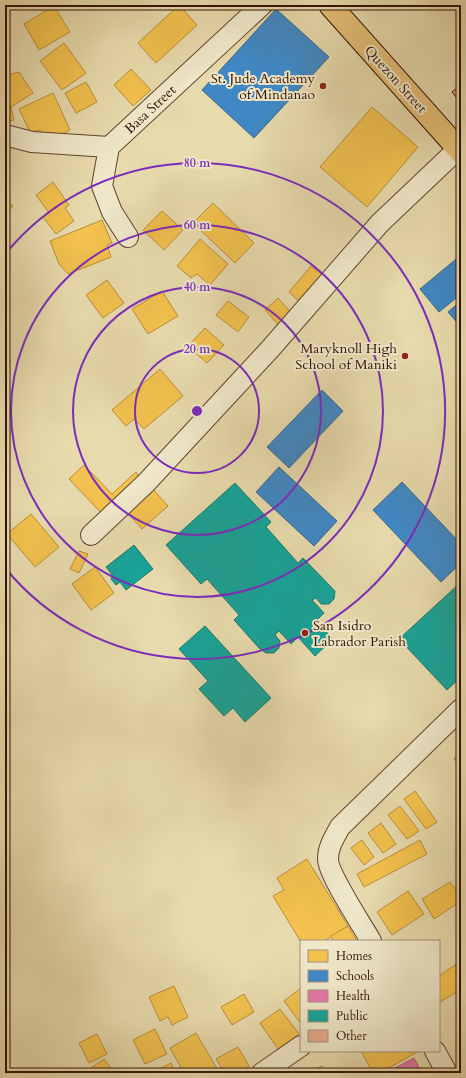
<svg xmlns="http://www.w3.org/2000/svg" width="466" height="1078" viewBox="0 0 466 1078" font-family="Cardo,serif">
  <rect width="100%" height="100%" fill="#e7daac"/>
  <filter id="stains"><feTurbulence type="fractalNoise" baseFrequency=".005" numOctaves="4"/><feColorMatrix values="0 0 0 0 .2 0 0 0 0 .09 0 0 0 0 .02 0 0 0 .5 -.17"/></filter>
  <radialGradient id="worn" r=".72"><stop offset=".6" stop-color="#630" stop-opacity="0"/><stop offset="1" stop-color="#630" stop-opacity=".3"/></radialGradient>
  <g fill="#f2c14e" stroke="#b98c38">
    <polygon points="179,5 197,25 156,63 138,43"/>
    <polygon points="54,6 70,32 39,50 24,24"/>
    <polygon points="64,43 86,73 62,90 40,61"/>
    <polygon points="131,69 151,90 133,106 114,85"/>
    <polygon points="19,72 33,93 11,107 14,120 5,122 5,76"/>
    <polygon points="86,82 97,102 76,113 65,93"/>
    <polygon points="53,93 70,130 46,142 40,130 30,132 19,109"/>
    <polygon points="372,107 418,147 367,207 320,167"/>
    <polygon points="5,168 9,176 5,181"/>
    <polygon points="53,182 69,205 65,208 74,221 56,234 43,217 49,213 36,195"/>
    <polygon points="5,199 13,206 5,215"/>
    <polygon points="213,203 254,243 235,263 193,223"/>
    <polygon points="162,211 183,230 164,250 143,230"/>
    <polygon points="102,220 112,243 107,245 111,257 68,274 59,264 50,241"/>
    <polygon points="200,239 228,264 210,285 197,274 191,278 177,266"/>
    <polygon points="311,266 326,278 303,305 289,292"/>
    <polygon points="107,280 124,303 103,318 86,295"/>
    <polygon points="162,291 178,316 148,334 132,309"/>
    <polygon points="278,298 295,317 282,329 265,310"/>
    <polygon points="228,301 249,317 238,332 216,315"/>
    <polygon points="205,328 224,345 207,363 188,346"/>
    <polygon points="160,369 183,396 144,429 134,419 126,426 112,410"/>
    <polygon points="84,465 112,494 136,472 141,482 105,517 69,479"/>
    <polygon points="152,488 168,506 142,529 126,511"/>
    <polygon points="31,514 59,547 35,567 7,534"/>
    <polygon points="79,551 88,554 79,573 70,569"/>
    <polygon points="95,567 114,593 91,610 72,584"/>
    <polygon points="461,750 461,766 454,759"/>
    <polygon points="415,791 437,822 426,829 404,799"/>
    <polygon points="400,806 419,831 407,839 388,815"/>
    <polygon points="381,823 396,844 383,853 368,833"/>
    <polygon points="362,840 374,857 364,865 351,848"/>
    <polygon points="420,840 427,854 364,887 357,874"/>
    <polygon points="307,859 348,926 324,941 301,941 301,942 273,896 284,890 277,878"/>
    <polygon points="461,864 461,876 456,868"/>
    <polygon points="450,882 461,896 461,901 434,919 422,899"/>
    <polygon points="408,891 424,914 392,935 377,912"/>
    <polygon points="348,926 357,941 333,941 331,936"/>
    <polygon points="461,961 461,989 439,1003 439,976"/>
    <polygon points="174,986 188,1017 172,1025 168,1017 160,1021 149,997"/>
    <polygon points="301,988 301,1024 284,1001"/>
    <polygon points="244,994 254,1012 232,1025 221,1007"/>
    <polygon points="280,1009 299,1034 278,1049 260,1023"/>
    <polygon points="155,1029 167,1054 145,1064 133,1040"/>
    <polygon points="196,1033 219,1072 217,1073 184,1073 170,1048"/>
    <polygon points="97,1034 107,1054 89,1063 79,1043"/>
    <polygon points="238,1047 249,1066 238,1073 225,1073 216,1059"/>
    <polygon points="361,1051 419,1051 380,1073 373,1073"/>
    <polygon points="104,1059 113,1071 111,1073 94,1073 91,1068"/>
    <polygon points="171,1063 176,1073 152,1073"/>
    <polygon points="322,1066 325,1073 309,1073"/>
  </g>
  <g fill="#3f88c5" stroke="#3b658b">
    <polygon points="276,9 329,57 254,138 202,90"/>
    <polygon points="461,255 461,294 439,312 420,289"/>
    <polygon points="461,301 461,327 448,312"/>
    <polygon points="322,390 343,411 289,468 267,447"/>
    <polygon points="279,467 337,521 314,546 256,492"/>
    <polygon points="402,482 461,544 461,563 441,582 373,510"/>
  </g>
  <polygon fill="#e377a8" stroke="#ae5977" points="414,1058 422,1073 386,1073"/>
  <g fill="#17a398" stroke="#1f786c">
    <polygon points="235,483 271,522 266,527 298,563 303,558 335,591 334,599 329,604 321,604 316,598 312,600 324,613 316,621 333,639 315,656 298,637 291,644 279,631 275,635 280,641 279,648 274,653 266,653 259,648 234,620 239,615 207,579 201,584 166,545"/>
    <polygon points="134,545 153,569 126,590 120,582 116,585 111,579 113,576 106,567"/>
    <polygon points="460,583 461,584 461,677 447,690 399,639"/>
    <polygon points="205,626 271,698 245,722 233,708 224,716 199,689 208,681 179,649"/>
  </g>
  <polygon fill="#e4a98b" stroke="#331205" points="461,85 461,103 452,92"/>
  <g fill="none" stroke-linecap="round" stroke-linejoin="round">
    <defs>
      <g id="street">
        <polyline points="5,135 32,142 109,147"/>
        <polyline points="128,237 112,212 102,186 109,147 262,5"/>
        <polyline points="91,535 146,483 271,348 380,223 458,149"/>
        <path d="M371,941C362,925 328,874 328,859C328,847 334,838 340,827L461,709"/>
        <polyline points="435,1051 447,1073"/>
        <polyline points="262,1073 301,1046"/>
      </g>
      <polyline id="highway" points="330,5 461,152"/>
    </defs>
    <use href="#street" stroke="#60442f" stroke-width="22"/>
    <use href="#highway" stroke="#331205" stroke-width="24"/>
    <use href="#street" stroke="#efe7c9" stroke-width="20"/>
    <use href="#highway" stroke="#e4bd76" stroke-width="22"/>
  </g>
  <g fill="none" stroke="#7b2cbf" stroke-width="2">
    <circle cx="197" cy="411" r="62"/>
    <circle cx="197" cy="411" r="124"/>
    <circle cx="197" cy="411" r="186"/>
    <path d="M6 253A248 248 0 1 1 6 569"/>
  </g>
  <g fill="#8f2418" stroke="#efe7c9" stroke-width="1.5">
    <circle cx="323" cy="86" r="4"/>
    <circle cx="405" cy="356" r="4"/>
    <circle cx="305" cy="633" r="4"/>
  </g>
  <g text-anchor="middle" stroke-width="4" stroke-linejoin="round" paint-order="stroke">
    <g font-size="14" fill="#331205" stroke="#efe7c9" text-anchor="end">
      <text x="315" y="83">St. Jude Academy<tspan x="315" dy="16">of Mindanao</tspan></text>
      <text x="397" y="353">Maryknoll High<tspan x="397" dy="16">School of Maniki</tspan></text>
      <text x="313" y="630" text-anchor="start">San Isidro<tspan x="313" dy="16">Labrador Parish</tspan></text>
    </g>
    <g font-size="14" fill="#331205" stroke="#efe7c9">
      <text transform="translate(396 79) rotate(48)" y="5">Quezon Street</text>
      <text transform="translate(150 109) rotate(-43)" y="5">Basa Street</text>
    </g>
  </g>
  <circle cx="197" cy="411" r="6" fill="#7b2cbf" stroke="#efe7c9" stroke-width="2"/>
  <g font-size="12" text-anchor="middle" font-weight="bold" fill="#7b2cbf" stroke="#efe7c9" stroke-width="4" stroke-linejoin="round" paint-order="stroke">
    <text x="197" y="167">80 m</text>
    <text x="197" y="229">60 m</text>
    <text x="197" y="291">40 m</text>
    <text x="197" y="353">20 m</text>
  </g>
  <rect width="466" height="1078" fill="none" stroke="#e7daac" stroke-width="20"/>
  <rect x="6" y="6" width="454" height="1066" fill="none" stroke="#331205" stroke-width="2"/>
  <rect x="10" y="10" width="446" height="1058" fill="none" stroke="#331205"/>
  <rect x="300" y="940" width="140" height="112" fill="#efe7c9" stroke="#a4927b"/>
  <rect x="308" y="950" width="20" height="12" fill="#f2c14e" stroke="#a4927b"/>
  <text x="336" y="960" font-size="12" fill="#331205">Homes</text>
  <rect x="308" y="970" width="20" height="12" fill="#3f88c5" stroke="#a4927b"/>
  <text x="336" y="980" font-size="12" fill="#331205">Schools</text>
  <rect x="308" y="990" width="20" height="12" fill="#e377a8" stroke="#a4927b"/>
  <text x="336" y="1000" font-size="12" fill="#331205">Health</text>
  <rect x="308" y="1010" width="20" height="12" fill="#17a398" stroke="#a4927b"/>
  <text x="336" y="1020" font-size="12" fill="#331205">Public</text>
  <rect x="308" y="1030" width="20" height="12" fill="#e4a98b" stroke="#a4927b"/>
  <text x="336" y="1040" font-size="12" fill="#331205">Other</text>
  <rect width="100%" height="100%" filter="url(#stains)"/>
  <rect width="100%" height="100%" fill="url(#worn)"/>
</svg>
